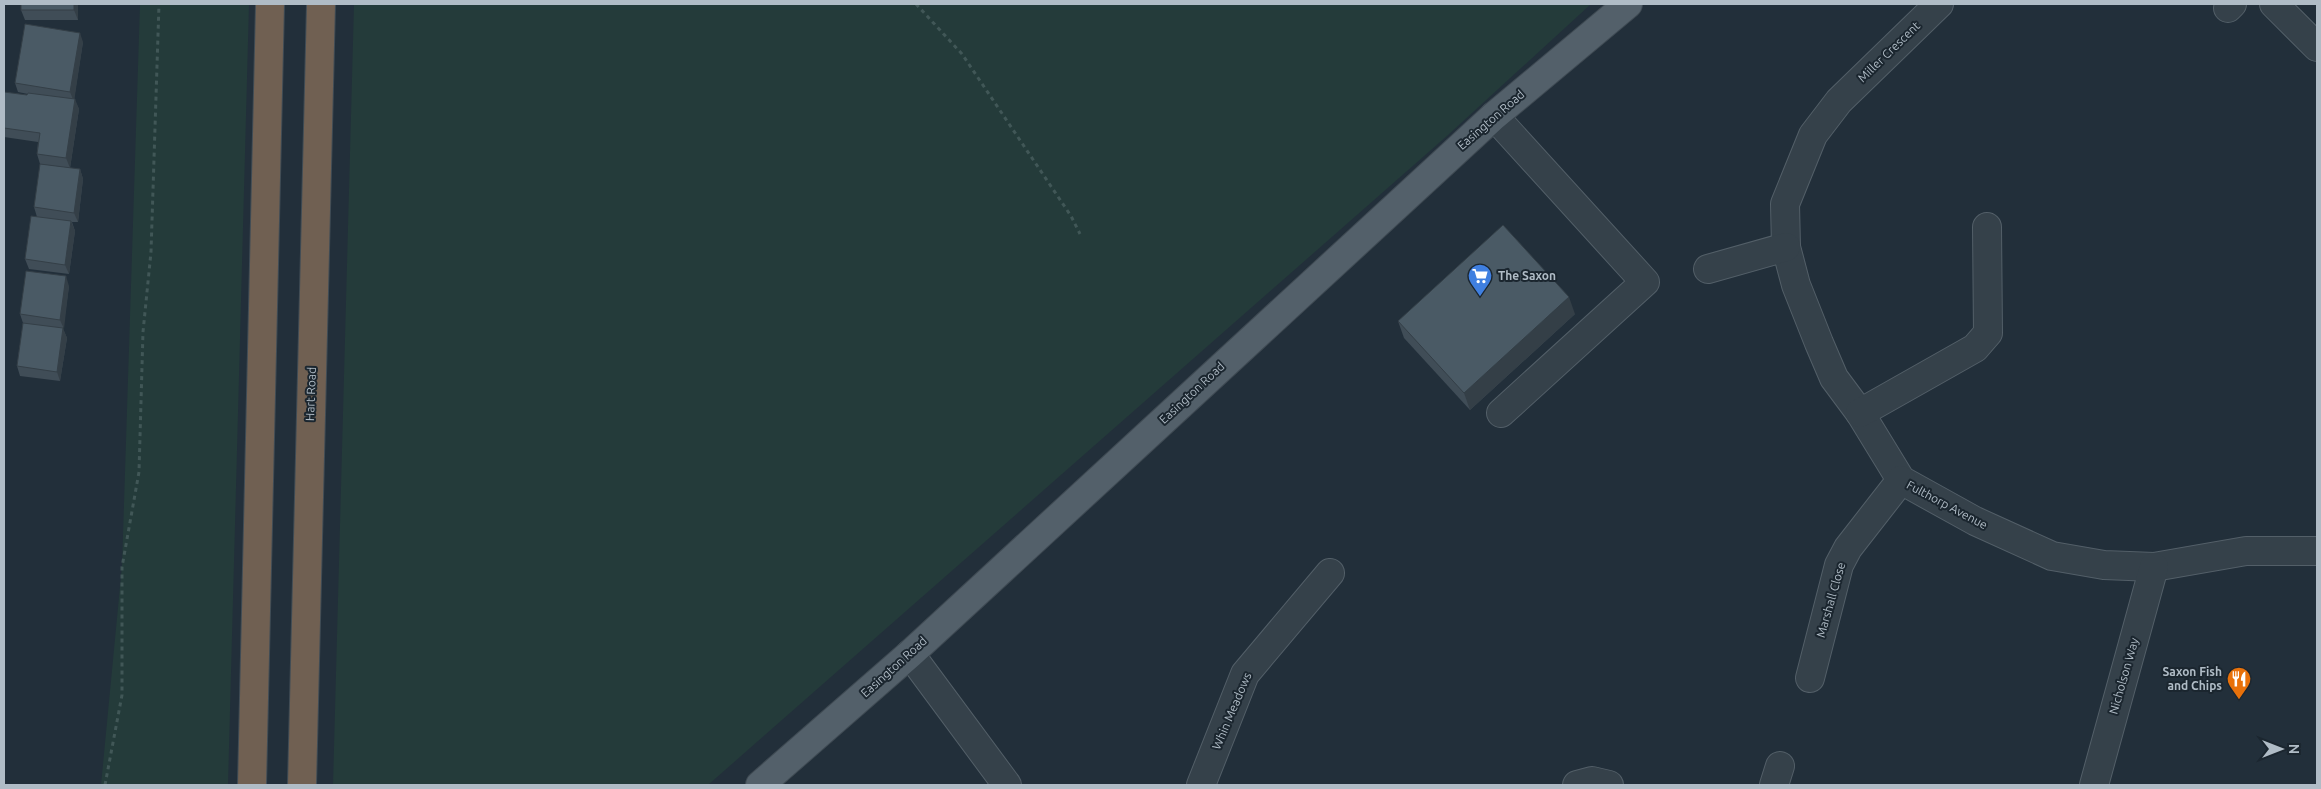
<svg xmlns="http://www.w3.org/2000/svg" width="2321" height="789" viewBox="0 0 2321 789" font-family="Ubuntu,sans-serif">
  <rect width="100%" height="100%" fill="#222f3a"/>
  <g fill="#243b3a">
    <polygon points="140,4 249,4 228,785 101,785 122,566"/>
    <polygon points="354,4 1591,4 1448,135 708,785 333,785"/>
  </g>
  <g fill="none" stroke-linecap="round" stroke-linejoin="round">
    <defs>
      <g id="minor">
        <polyline points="1939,4 1839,101 1813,135 1785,204 1786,247 1796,285 1819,343 1834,378 1860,413 1901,480 1975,521 2052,556 2104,565 2154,567 2246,551 2317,551"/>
        <polyline points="2274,4 2317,47"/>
        <polyline points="2228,8 2232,4"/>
        <polyline points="1494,116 1645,282 1501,413"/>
        <polyline points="1708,269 1786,247"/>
        <polyline points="1860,413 1975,348 1988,333 1987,227"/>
        <polyline points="910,654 1007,785"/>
        <polyline points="1810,678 1839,565 1848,548 1901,480"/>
        <polyline points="1201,785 1245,674 1330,573"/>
        <polyline points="1577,785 1592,781 1609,785"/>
        <polyline points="1774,785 1780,766"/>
        <polyline points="2094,785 2154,567"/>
      </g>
      <polyline id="major" points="760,785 910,654 1494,116 1628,4"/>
      <g id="highway">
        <polyline points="252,785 270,4"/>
        <polyline points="302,785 321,4"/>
      </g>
    </defs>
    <use href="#minor" stroke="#535f68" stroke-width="30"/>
    <use href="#major" stroke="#3f4a53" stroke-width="30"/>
    <use href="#highway" stroke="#404c55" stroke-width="30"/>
    <g stroke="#415757" stroke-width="3" stroke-dasharray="4 4" stroke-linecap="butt">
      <polyline points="916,4 962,54 1071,216 1080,234"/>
      <polyline points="105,785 122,695 122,567 139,472 143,332 151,252 159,4"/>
    </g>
    <use href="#minor" stroke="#35414a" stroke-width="28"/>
    <use href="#major" stroke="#53606a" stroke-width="28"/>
    <use href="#highway" stroke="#706052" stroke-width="28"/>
  </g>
  <g fill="#404d57">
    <polygon points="78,4 78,20 25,20 21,10"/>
    <polygon points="83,42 74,99 79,109 70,168 40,164 37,154 38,142 4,137 4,92 27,95 28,94 18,92 15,83"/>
    <polygon points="80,169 83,179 78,222 72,222 75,231 69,274 29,269 25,259 37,217 34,207"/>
    <polygon points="69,286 63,329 67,338 60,381 20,376 17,366 23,323 20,314"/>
    <polygon points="1575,314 1470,410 1404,338 1398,321"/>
  </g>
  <g fill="#343f47">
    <polygon points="74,4 78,4 78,20 74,10"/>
    <polygon points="80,33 83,42 74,102 70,92"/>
    <polygon points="75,99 79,109 70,168 66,158"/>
    <polygon points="80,169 83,179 78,222 74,213"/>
    <polygon points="71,221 75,231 69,274 65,265"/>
    <polygon points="66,276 69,286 64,329 60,320"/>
    <polygon points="1569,297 1575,314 1470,410 1464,393"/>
    <polygon points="63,328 67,338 60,381 57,372"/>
  </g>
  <g fill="#4a5a65" stroke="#343f47">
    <rect x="21" y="4" width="53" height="6"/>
    <polygon points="25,24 80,33 70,92 15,83"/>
    <polygon points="4,92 27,95 28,93 75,99 66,158 37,154 40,133 4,128"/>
    <polygon points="40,164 80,169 74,213 34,207"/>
    <polygon points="31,216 71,221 65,265 25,259"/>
    <polygon points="1503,225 1569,297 1464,393 1398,321"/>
    <polygon points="26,271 66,276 60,320 20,314"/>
    <polygon points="23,323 63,328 57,372 17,366"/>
  </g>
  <defs>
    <symbol id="supermarket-pin" viewBox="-11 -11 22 30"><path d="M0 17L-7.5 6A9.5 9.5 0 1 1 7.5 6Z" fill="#3f7fe0" stroke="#1b262f"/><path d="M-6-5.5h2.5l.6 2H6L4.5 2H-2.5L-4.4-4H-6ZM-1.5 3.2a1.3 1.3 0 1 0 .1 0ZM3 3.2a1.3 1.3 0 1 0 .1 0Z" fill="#fff"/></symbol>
    <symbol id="restaurant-pin" viewBox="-11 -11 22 30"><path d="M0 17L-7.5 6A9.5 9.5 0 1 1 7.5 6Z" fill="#e8710a" stroke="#1b262f"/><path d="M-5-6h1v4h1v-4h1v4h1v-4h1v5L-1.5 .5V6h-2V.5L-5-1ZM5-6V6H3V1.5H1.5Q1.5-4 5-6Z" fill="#fff"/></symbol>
  </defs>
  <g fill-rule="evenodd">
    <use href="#supermarket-pin" x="1466" y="262" width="28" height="38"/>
    <use href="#restaurant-pin" x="2225" y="665" width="28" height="38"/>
  </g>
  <g text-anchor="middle" stroke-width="4" stroke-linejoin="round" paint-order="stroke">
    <g font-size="12" fill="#b0bcc6" stroke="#1b262f">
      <text transform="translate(1889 52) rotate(-44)" y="4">Miller Crescent</text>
      <text transform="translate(1491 120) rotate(-41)" y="4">Easington Road</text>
      <text transform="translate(1192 393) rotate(-43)" y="4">Easington Road</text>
      <text transform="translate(311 394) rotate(-88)" y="4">Hart Road</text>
      <text transform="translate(1947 505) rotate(28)" y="4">Fulthorp Avenue</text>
      <text transform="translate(1831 600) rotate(-74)" y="4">Marshall Close</text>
      <text transform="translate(894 667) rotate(-42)" y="4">Easington Road</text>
      <text transform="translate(2124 676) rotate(-74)" y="4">Nicholson Way</text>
      <text transform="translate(1232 711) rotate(-67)" y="4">Whin Meadows</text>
    </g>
    <g font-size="12" font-weight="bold" fill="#b0bcc6" stroke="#1b262f" text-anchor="start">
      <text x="1498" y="280">The Saxon</text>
      <text x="2222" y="676" text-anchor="end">Saxon Fish<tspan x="2222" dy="14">and Chips</tspan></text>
    </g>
  </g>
  <rect width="2321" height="789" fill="none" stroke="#b0bcc6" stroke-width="10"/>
  <g transform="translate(2281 749) rotate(90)" stroke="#1b262f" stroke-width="4" paint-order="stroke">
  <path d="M0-4L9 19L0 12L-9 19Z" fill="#b0bcc6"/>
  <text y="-8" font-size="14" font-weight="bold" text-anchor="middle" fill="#b0bcc6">N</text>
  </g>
</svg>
